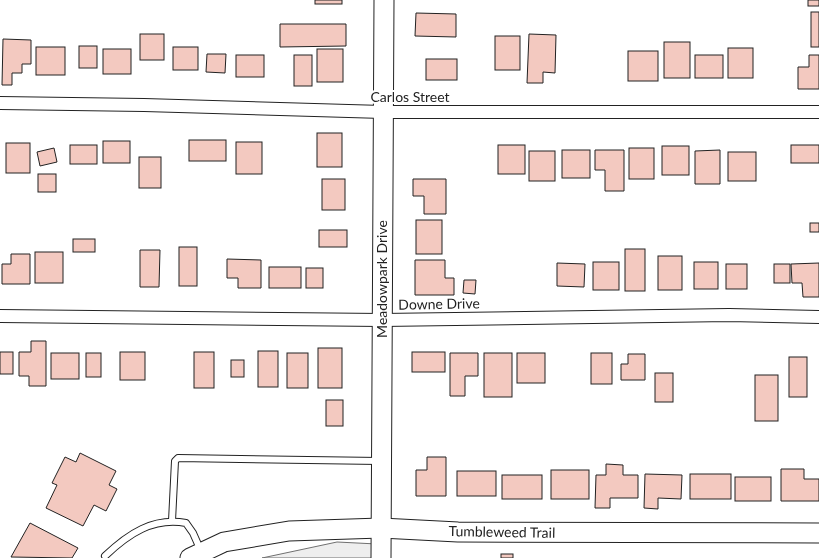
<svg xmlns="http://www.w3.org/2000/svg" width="819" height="558" viewBox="0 0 819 558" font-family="Lato,sans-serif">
  <rect width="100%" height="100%" fill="#fff"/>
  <polygon fill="#eee" stroke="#6f6f6f" points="337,542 377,544 378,558 262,558"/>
  <g fill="#f3c9c0" stroke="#222">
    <rect x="315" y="0" width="27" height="4"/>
    <rect x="808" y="0" width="11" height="6"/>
    <rect x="811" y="12" width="8" height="35"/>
    <polygon points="416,13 456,14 456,37 415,36"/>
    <polygon points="280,24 346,24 346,46 280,47"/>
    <rect x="140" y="34" width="24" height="26"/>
    <polygon points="529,34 556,35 555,73 543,72 543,83 527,83"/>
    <rect x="495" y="36" width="25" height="34"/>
    <polygon points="3,39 31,40 31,64 22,64 22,73 12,73 12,85 2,85"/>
    <rect x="664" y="42" width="26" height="36"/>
    <rect x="79" y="46" width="18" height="22"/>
    <rect x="36" y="47" width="29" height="28"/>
    <rect x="173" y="47" width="25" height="23"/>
    <rect x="728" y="48" width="25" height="30"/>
    <rect x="103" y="49" width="28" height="25"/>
    <rect x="317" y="49" width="26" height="33"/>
    <rect x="628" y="51" width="30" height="30"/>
    <polygon points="207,54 226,54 225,73 206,72"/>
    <rect x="236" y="55" width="28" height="22"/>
    <rect x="294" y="55" width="18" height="31"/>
    <rect x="695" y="55" width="28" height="23"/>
    <polygon points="809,55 819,55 819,89 798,89 798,67 809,67"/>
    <rect x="426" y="59" width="31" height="21"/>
    <rect x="317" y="133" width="25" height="34"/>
    <rect x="189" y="140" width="37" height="21"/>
    <rect x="103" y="141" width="27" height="22"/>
    <rect x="236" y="142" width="26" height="32"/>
    <rect x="6" y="143" width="24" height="30"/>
    <rect x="70" y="145" width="27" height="19"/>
    <rect x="498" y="145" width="27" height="29"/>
    <rect x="791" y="145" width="28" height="18"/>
    <rect x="662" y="146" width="27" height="29"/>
    <polygon points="54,148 57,162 40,166 37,152"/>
    <rect x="629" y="148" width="25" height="31"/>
    <rect x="562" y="150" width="28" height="28"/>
    <polygon points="595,150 624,150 624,191 605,191 605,170 595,170"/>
    <polygon points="720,150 720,184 695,184 695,151"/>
    <rect x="529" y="151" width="26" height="30"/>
    <rect x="728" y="152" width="28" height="29"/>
    <rect x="139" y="157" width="22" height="31"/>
    <rect x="38" y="174" width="18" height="18"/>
    <rect x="322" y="179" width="23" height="31"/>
    <polygon points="413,179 446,179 446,214 424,214 424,196 413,196"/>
    <rect x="416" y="220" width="26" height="34"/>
    <rect x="810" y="223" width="9" height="9"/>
    <rect x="319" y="230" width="28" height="17"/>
    <rect x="73" y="239" width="22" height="13"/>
    <rect x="179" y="247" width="18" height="39"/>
    <rect x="625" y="249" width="20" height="42"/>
    <polygon points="140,250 160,250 159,287 140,287"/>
    <rect x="35" y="252" width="28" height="31"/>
    <polygon points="11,254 30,254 30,284 2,284 2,264 11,264"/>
    <rect x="658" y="256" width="24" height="34"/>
    <polygon points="227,259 261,260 261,288 238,288 238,278 227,278"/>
    <polygon points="415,260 445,260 445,278 454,278 454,295 415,295"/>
    <rect x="593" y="262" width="26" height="28"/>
    <rect x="694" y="262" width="24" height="27"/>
    <polygon points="557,263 585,264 584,287 557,286"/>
    <polygon points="819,263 819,297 803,297 802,283 792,283 791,264"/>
    <rect x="726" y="264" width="21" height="25"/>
    <rect x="774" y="264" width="16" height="19"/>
    <rect x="269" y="267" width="32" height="21"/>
    <rect x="306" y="268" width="17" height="20"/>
    <polygon points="464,280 476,280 475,294 463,293"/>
    <polygon points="31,341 46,341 46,386 29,386 29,376 19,376 19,352 31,352"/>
    <rect x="318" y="348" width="24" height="40"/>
    <rect x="258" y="351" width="20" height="36"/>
    <rect x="0" y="352" width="13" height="22"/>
    <rect x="120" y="352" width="25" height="28"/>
    <rect x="194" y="352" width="20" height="36"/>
    <rect x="412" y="352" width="33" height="20"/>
    <rect x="51" y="353" width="28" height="26"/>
    <rect x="86" y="353" width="15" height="24"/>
    <rect x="287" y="353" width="21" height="35"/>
    <polygon points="450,353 478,353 478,376 465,376 465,396 450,396"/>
    <rect x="484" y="353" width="28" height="44"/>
    <rect x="517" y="353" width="28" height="30"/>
    <rect x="591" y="353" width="21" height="31"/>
    <polygon points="628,354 645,354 645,380 621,380 621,364 628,364"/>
    <rect x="789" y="357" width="18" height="40"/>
    <rect x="231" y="360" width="13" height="17"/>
    <rect x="655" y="373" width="18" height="29"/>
    <rect x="755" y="375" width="23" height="46"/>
    <rect x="326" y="400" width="17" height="26"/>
    <polygon points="80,453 116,471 109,485 117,489 106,511 94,505 83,526 46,508 57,485 52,483 65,457 76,462"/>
    <polygon points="427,457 446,457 446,496 416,496 416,470 427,470"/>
    <polygon points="606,464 623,465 623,475 638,475 638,498 610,498 610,508 595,508 596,475 606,475"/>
    <polygon points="781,469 804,469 804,479 819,479 819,501 781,501"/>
    <rect x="551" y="470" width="38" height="29"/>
    <rect x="457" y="471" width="39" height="25"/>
    <polygon points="645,474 682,475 681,499 658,498 658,509 644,508"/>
    <rect x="690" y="474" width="41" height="25"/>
    <rect x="502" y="475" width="40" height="24"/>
    <rect x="735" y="477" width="36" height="24"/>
    <polygon points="30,523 78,548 72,558 11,557"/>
    <rect x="501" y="554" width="12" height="4"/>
  </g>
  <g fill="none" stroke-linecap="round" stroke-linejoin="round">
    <defs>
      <g id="lane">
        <polyline points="172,521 175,461 178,458 380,461"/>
        <path d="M105,556C128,534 153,517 186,523L193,533L201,551"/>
      </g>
      <g id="street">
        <polyline points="0,103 144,105 383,112 819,112"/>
        <polyline points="0,316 382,320 729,315 819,317"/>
      </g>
      <g id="secondary">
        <polyline points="190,558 224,542 289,531 381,528 458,532 819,533"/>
        <polyline points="381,558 384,0"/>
      </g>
    </defs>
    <use href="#lane" stroke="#222" stroke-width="8"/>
    <use href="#street" stroke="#222" stroke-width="14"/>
    <use href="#secondary" stroke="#222" stroke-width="21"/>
    <use href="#lane" stroke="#fff" stroke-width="6"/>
    <use href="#street" stroke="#fff" stroke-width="12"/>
    <use href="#secondary" stroke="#fff" stroke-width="19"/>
  </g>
  <g text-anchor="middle" stroke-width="4" stroke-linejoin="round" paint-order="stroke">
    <g font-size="14" fill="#222" stroke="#fff">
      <text x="410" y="102">Carlos Street</text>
      <text transform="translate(382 279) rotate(-90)" y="5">Meadowpark Drive</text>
      <text transform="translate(439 304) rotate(-1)" y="5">Downe Drive</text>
      <text transform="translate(502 532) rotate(1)" y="5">Tumbleweed Trail</text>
    </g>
  </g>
</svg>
